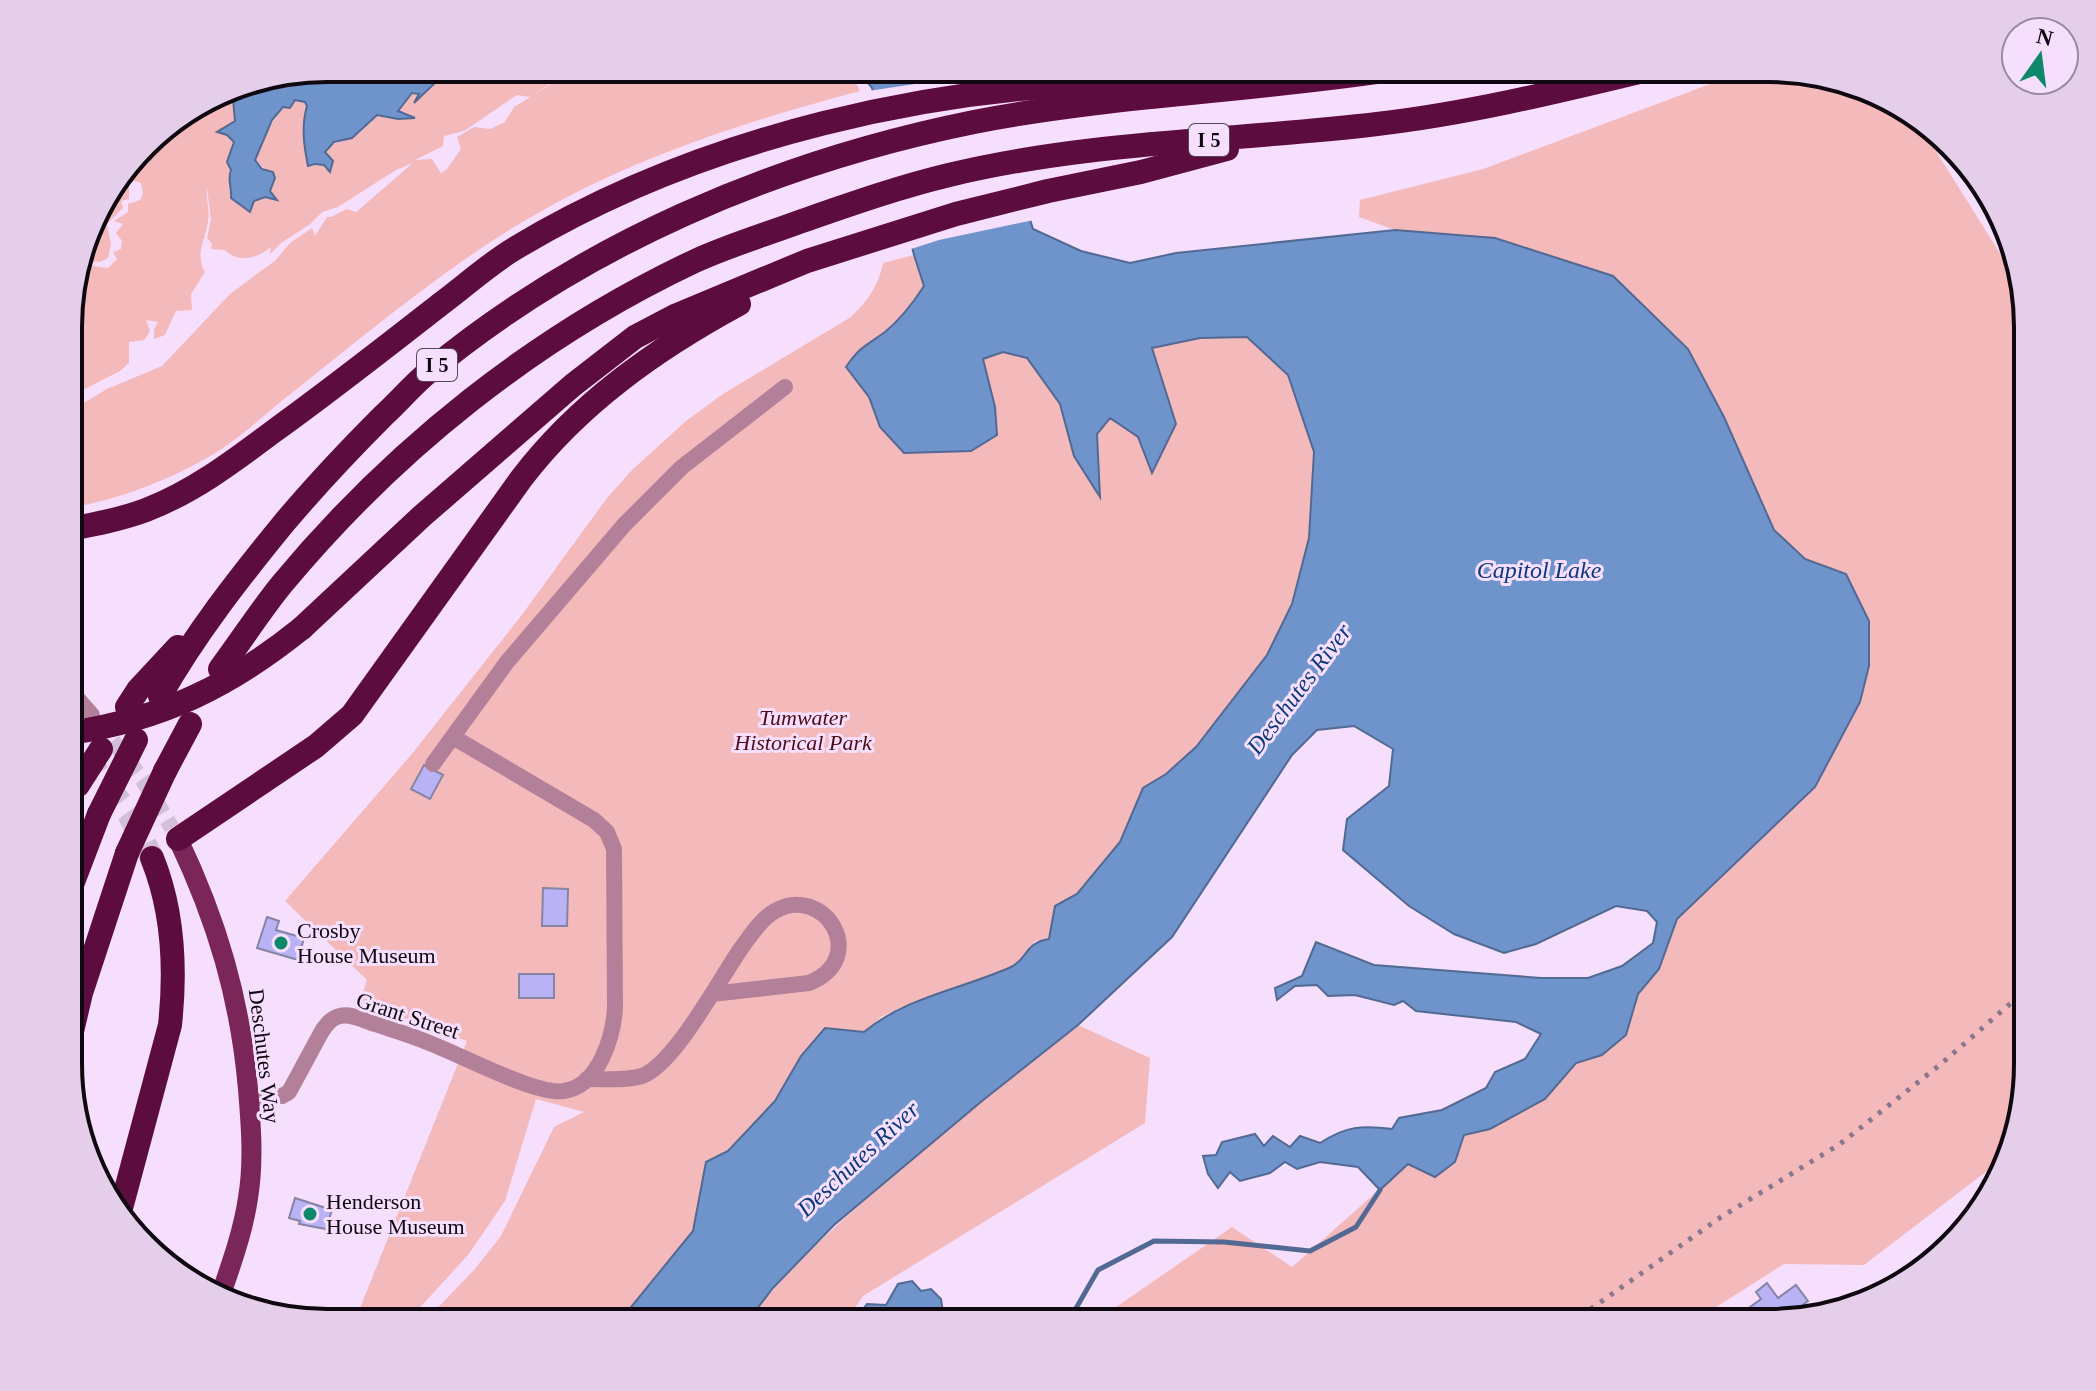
<svg xmlns="http://www.w3.org/2000/svg" width="2096" height="1391" viewBox="0 0 2096 1391" font-family="Georgia,serif">
  <rect width="100%" height="100%" fill="#f6dffd"/>
  <g fill="#f4b9ba" fill-rule="evenodd">
    <path d="M428,68H567L568,72L530,97L517,95L464,131L444,136L443,146L415,160L432,159L441,173L447,169L461,149L457,137L474,127L490,129L505,122L514,107L553,83L608,68H628L629,71L632,68H848L860,91C714,130 586,173 461,262C403,303 348,348 293,392C268,411 244,435 217,452C172,479 121,499 70,508V432L81,423L70,416V411L107,389L162,366L230,294L276,260L290,243L312,228L315,236L327,217H331L347,209L356,212L413,163L396,170L338,207L322,212L309,225L281,243L270,254L271,247C257,258 240,264 225,250L211,249L212,244L207,238L211,220L207,188C206,200 210,211 208,221C206,240 194,253 205,272L191,294L192,310L176,311L165,335L154,339V330L158,322L146,320L150,331L144,340L129,342V363L120,371L77,393L70,392V294L95,212L156,133L229,88L238,86L233,99L235,122L227,135L234,142C229,171 223,191 250,211L253,201L265,197L275,199L270,191L275,178L255,160C269,135 268,117 295,100L305,102L307,106L304,118L309,166L324,165C327,138 335,147 353,137C362,132 370,122 377,115L398,119L412,117L398,111L412,93L420,94L418,99L439,75ZM134,181L141,183L143,194L140,200L128,204V212L114,221L123,224L116,233L122,241L121,249L113,252L117,259L108,268L92,266L87,261L100,262L108,258L111,245L107,224L123,208L121,201L129,199V183Z"/>
    <polygon points="1753,68 1769,68 1852,82 1910,110 2020,285 2027,311 2027,1080 2000,1161 1864,1265 1784,1264 1691,1323 1093,1323 1232,1227 1292,1267 1408,1164 1455,1162 1464,1135 1490,1129 1545,1099 1576,1063 1602,1055 1626,1036 1638,994 1659,969 1677,919 1723,872 1846,574 1805,559 1774,530 1688,349 1613,276 1495,238 1395,230 1359,217 1360,200 1483,169"/>
    <path d="M914,255L924,286C913,303 900,319 885,332C866,346 860,346 846,367L869,397L880,427L988,377L983,359L1003,352L1027,357L1060,405L1074,456L1099,496L1097,434L1111,418L1138,437L1152,348L1200,338L1247,337L1288,375L1314,452L1309,538L1292,604L1267,655L1196,747L1166,774L1143,788L1120,842L1077,894L1055,906L1049,939L1035,941L1015,966L902,1007L881,1017L864,1032L825,1029L801,1056L775,1101L728,1151L707,1162L693,1231L618,1323H423L474,1270L501,1236L554,1127L584,1112L536,1099L505,1201L468,1255L414,1314L403,1323H354L467,1041L360,1002L367,980L285,901L411,755L521,616L607,498L631,471L686,421L723,394L851,317C868,300 878,287 883,263Z"/>
    <path d="M1078,1025L1150,1058L1145,1123L863,1296L845,1323H746C793,1262 849,1213 907,1164C963,1116 1020,1070 1078,1025Z"/>
  </g>
  <g fill="#6f93cb" stroke="#526993" stroke-width="2">
    <path d="M327,68H428L439,75L436,82L414,103L419,94L412,93L398,111L415,118L398,119L377,115L352,138L334,142L325,152L333,161L330,172L324,165L315,164L308,166C304,146 301,127 307,106L305,102L295,100L290,108L283,107L272,120L255,160L262,169L273,172L275,178L270,191L277,200L265,197L254,201L250,212L231,198C232,187 227,180 231,170L227,162L234,142L227,135L217,132L235,121L233,99L238,86Z"/>
    <path d="M856,68H983L1033,229L1081,251L1130,263L1176,253L1395,230L1495,238L1613,276L1688,349L1724,417L1774,530L1805,559L1846,574L1869,621V666L1860,702L1815,787L1677,919L1659,969L1638,994L1626,1035L1602,1055L1576,1063L1545,1099L1490,1129L1464,1135L1455,1162L1435,1177L1408,1164L1380,1190L1358,1167L1320,1162L1297,1169L1285,1162L1270,1173L1240,1181L1230,1172L1218,1188L1208,1174L1203,1156L1216,1155L1222,1142L1255,1134L1264,1146L1273,1136L1290,1147L1300,1136L1320,1143C1346,1126 1362,1125 1392,1129L1399,1118L1442,1110L1486,1088L1495,1072L1525,1059L1541,1034L1516,1022L1416,1011L1403,1001L1394,1005L1355,995L1328,996L1317,985L1295,986L1277,1000L1275,988L1302,976L1316,942L1374,965L1541,978H1588L1622,966L1653,943L1657,922L1647,911L1616,906L1536,944L1504,953L1454,934L1409,906L1343,850L1347,819L1389,786L1393,749L1354,726L1317,730L1292,755L1172,937L1078,1025L982,1101L834,1225L773,1288L746,1323H618L693,1231L706,1162L728,1151L775,1101L801,1056L825,1028L864,1032C906,997 962,989 1011,967C1028,959 1024,943 1049,939L1055,906L1077,894L1120,842L1143,788L1166,774L1196,747L1267,655L1292,604L1309,538L1314,452L1288,375L1247,337L1200,338L1152,348L1176,424L1152,473L1138,437L1110,418L1097,434L1100,497L1074,456L1060,404L1027,358L1003,352L983,359L995,407L997,435L971,451L904,453L880,427L869,397L846,367C860,346 866,346 885,332C901,319 913,303 924,286L914,255L872,88Z"/>
    <polygon points="912,1281 921,1291 931,1289 941,1299 943,1313 969,1318 980,1323 853,1323 867,1304 886,1305 898,1284"/>
  </g>
  <polygon fill="#f6dffd" points="989,73 1034,220 939,240 908,250 868,91"/>
  <g fill="none" stroke-linecap="round" stroke-linejoin="round">
    <polyline stroke="#526993" stroke-width="5" points="1071,1317 1098,1270 1154,1241 1224,1242 1310,1251 1356,1227 1380,1190"/>
  </g>
  <g fill="#b9b3f5" stroke="#8784a3" stroke-width="2">
    <polygon points="424,765 443,775 430,799 411,789"/>
    <polygon points="543,888 568,889 567,926 542,926"/>
    <polygon points="267,917 279,921 276,930 304,938 298,960 257,948"/>
    <rect x="519" y="974" width="35" height="24"/>
    <polygon points="295,1198 332,1210 326,1229 299,1224 300,1221 289,1218"/>
    <polygon points="1767,1283 1778,1298 1796,1285 1808,1301 1780,1322 1773,1315 1766,1322 1745,1322 1747,1320 1742,1313 1761,1299 1756,1292"/>
  </g>
  <g fill="none" stroke-linecap="round" stroke-linejoin="round">
    <polyline stroke="#d3bfda" stroke-width="16" stroke-dasharray="16 8" stroke-linecap="butt" points="98,722 143,780 172,828"/>
    <polyline stroke="#d3bfda" stroke-width="24" stroke-dasharray="24 12" stroke-linecap="butt" points="84,755 129,814 152,858"/>
    <g stroke="#b28199" stroke-width="16">
      <polyline points="70,690 92,715"/>
      <polyline points="433,764 507,662 624,525 682,467 785,387"/>
      <path d="M587,1079C604,1079 625,1081 642,1076C675,1064 720,978 742,947C751,935 761,919 775,911C824,883 871,958 809,983L712,994"/>
      <path d="M249,1099L282,1096L289,1092L322,1031C327,1024 331,1018 340,1016C351,1013 365,1021 375,1024C393,1030 410,1035 427,1042C457,1053 537,1096 564,1091C599,1086 613,1037 615,1008L614,849L607,832L594,820L453,737"/>
    </g>
    <path stroke="#7b2658" stroke-width="20" d="M178,839C217,921 240,998 248,1089C251,1125 254,1162 248,1198C243,1232 231,1265 220,1297"/>
    <g stroke="#5d0c3e" stroke-width="24">
      <path d="M70,529C96,524 122,519 146,510C193,492 234,461 274,431C331,390 387,346 442,303C466,285 489,264 514,249C699,137 940,81 1155,83"/>
      <polyline points="302,628 422,516 573,385 635,337 677,315 807,261 956,214 1048,191 1141,172 1227,149"/>
      <path d="M220,669C241,641 260,611 282,584C395,448 536,336 695,261C730,245 767,234 802,221C851,204 899,187 949,175C1089,141 1235,141 1377,124C1472,113 1564,90 1656,68"/>
      <path d="M160,696C195,634 239,578 284,523C316,485 349,450 384,415C398,402 411,387 426,374C582,244 776,162 974,122C1116,94 1262,91 1404,68"/>
      <polyline points="127,707 138,690 178,647"/>
      <polyline points="165,771 190,724"/>
      <path d="M178,839L316,746L352,715L521,479C578,404 656,349 739,304"/>
      <polyline points="70,890 99,814"/>
      <polyline points="70,1040 81,993 127,853"/>
      <path d="M120,1212L170,1025C176,969 174,912 152,858"/>
    </g>
    <polyline stroke="#87788c" stroke-width="5" stroke-dasharray="4 8" stroke-linecap="butt" points="1571,1323 1721,1217 1840,1144 1941,1064 2027,989"/>
    <g stroke="#5d0c3e" stroke-width="24">
      <path d="M70,733C163,719 230,686 302,628"/>
      <polyline points="78,785 101,749"/>
      <polyline points="99,814 136,740"/>
      <polyline points="127,853 165,771"/>
    </g>
  </g>
  <g fill="#0d886a" stroke="#f6dffd" stroke-width="3">
    <circle cx="281" cy="943" r="8"/>
    <circle cx="310" cy="1214" r="8"/>
  </g>
  <g text-anchor="middle" stroke-width="6" stroke-linejoin="round" paint-order="stroke">
    <g fill="#f6dffd" stroke="#544858" stroke-width="2">
      <rect x="1189" y="124" width="40" height="32" rx="6"/>
      <rect x="417" y="349" width="40" height="32" rx="6"/>
    </g>
    <g font-size="20" font-weight="bold" fill="#0f0811">
      <text x="1209" y="147">I 5</text>
      <text x="437" y="372">I 5</text>
    </g>
    <g font-size="22" font-style="italic" fill="#500b17" stroke="#f6dffd">
      <text x="803" y="725">Tumwater<tspan x="803" dy="25">Historical Park</tspan></text>
    </g>
    <g font-size="22" fill="#0f0811" stroke="#f6dffd" text-anchor="start">
      <text x="297" y="938">Crosby<tspan x="297" dy="25">House Museum</tspan></text>
      <text x="326" y="1209">Henderson<tspan x="326" dy="25">House Museum</tspan></text>
    </g>
    <g font-size="22" fill="#0f0811" stroke="#f6dffd">
      <text transform="translate(408 1015) rotate(18)" y="8">Grant Street</text>
      <text transform="translate(265 1056) rotate(83)" y="8">Deschutes Way</text>
    </g>
    <g font-size="24" font-style="italic" fill="#0c3a7c" stroke="#f6dffd">
      <text x="1539" y="578">Capitol Lake</text>
      <text transform="translate(1299 689) rotate(-53)" y="8">Deschutes River</text>
      <text transform="translate(858 1159) rotate(-43)" y="8">Deschutes River</text>
    </g>
  </g>
  <path d="M0 0H2096V1391H0ZM327 82H1769A245 245 0 0 1 2014 327V1064A245 245 0 0 1 1769 1309H327A245 245 0 0 1 82 1064V327A245 245 0 0 1 327 82Z" fill="#e4ceea" fill-rule="evenodd"/>
  <path fill="none" stroke="#0f0811" stroke-width="4" d="M327 82H1769A245 245 0 0 1 2014 327V1064A245 245 0 0 1 1769 1309H327A245 245 0 0 1 82 1064V327A245 245 0 0 1 327 82Z"/>
  <g transform="translate(2040 56) rotate(14)"><circle r="38" fill="#f6dffd" stroke="#9a899f" stroke-width="2"/>
  <path d="M0-6L14 30L0 20L-14 30Z" fill="#0d886a"/>
  <text y="-12" font-size="22" font-weight="bold" text-anchor="middle" fill="#0f0811">N</text>
  </g>
</svg>
